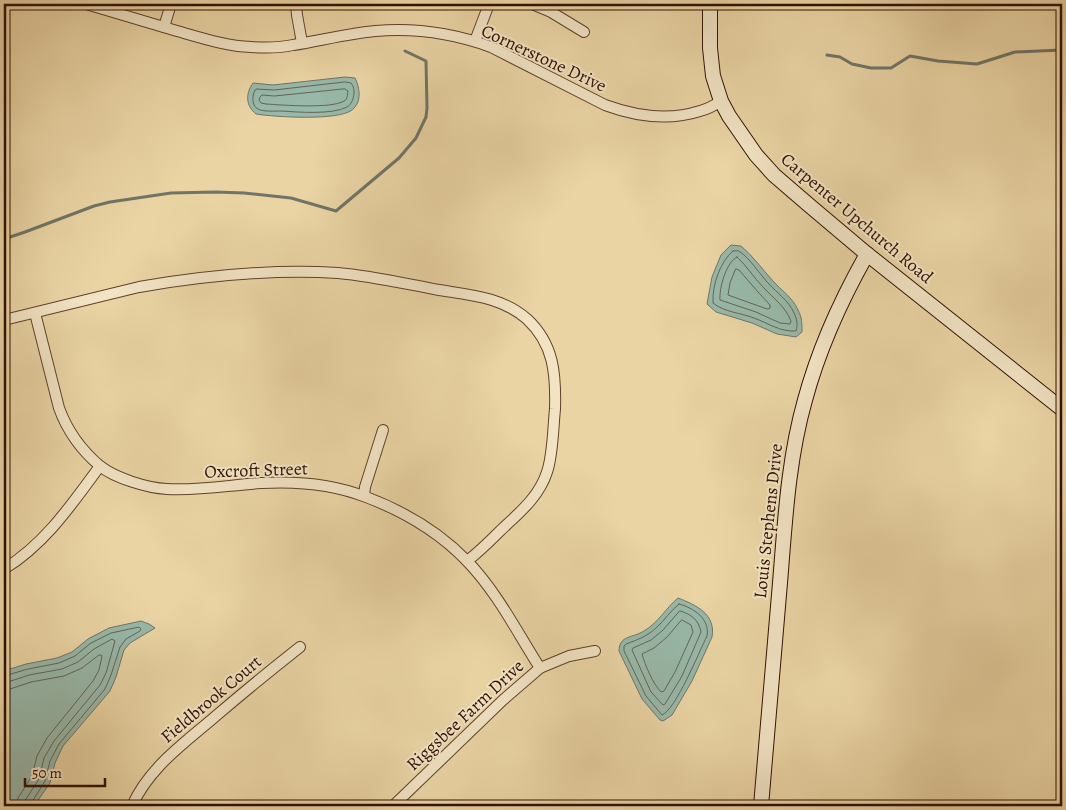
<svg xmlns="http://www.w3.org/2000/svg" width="1066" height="810" viewBox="0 0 1066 810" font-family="Alegreya,serif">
  <rect width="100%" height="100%" fill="#ead4a4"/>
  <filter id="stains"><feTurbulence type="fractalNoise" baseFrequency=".004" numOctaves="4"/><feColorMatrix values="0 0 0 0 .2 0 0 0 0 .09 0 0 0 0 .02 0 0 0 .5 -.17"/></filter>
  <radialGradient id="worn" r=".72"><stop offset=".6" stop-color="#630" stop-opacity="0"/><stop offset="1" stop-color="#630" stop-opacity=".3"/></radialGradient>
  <g fill="#98b8a9" stroke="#6f7567">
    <path d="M345,77L355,78C360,88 362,102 352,110C338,121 274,117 256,114C246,106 245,94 253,83L273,85Z"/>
    <path d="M731,245L741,246C753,256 762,269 773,281C781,290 793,298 798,310C802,317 802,324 802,332L796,337L777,334L752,323L716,312L707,304L712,277L721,255Z"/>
    <path d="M678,598C696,605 716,614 712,637L692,681L672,715L663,721L660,720L642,699L619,651C619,635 633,638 644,631C658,623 666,608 678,598Z"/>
    <polygon points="141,621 149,624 155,628 130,643 124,650 116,677 110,691 63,746 55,763 50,783 34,806 4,806 4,671 26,664 57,658 72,652 88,639 109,628"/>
  </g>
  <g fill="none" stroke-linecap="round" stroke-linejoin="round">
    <g stroke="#646456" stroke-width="1">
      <path d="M345,82L351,83C354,87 354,89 354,94C353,99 352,104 347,107C332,115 298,112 281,111C274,111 264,112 258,109C251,106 252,93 256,89L274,90Z"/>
      <path d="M345,89L348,91C347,95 348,99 344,101C331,109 282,105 266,104L261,103L259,100L260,97L262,95L274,96Z"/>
      <path d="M733,251C736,251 738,250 740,252C749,257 761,276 769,284C777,293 789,301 794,313C797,319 798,325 796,331C780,332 768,323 754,318C741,313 724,312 713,303C712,285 720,262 733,251Z"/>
      <path d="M737,257C747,266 754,278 763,287C774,299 785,306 791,321L790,324L780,323L756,312L720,300C719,289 726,262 737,257Z"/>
      <polygon points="736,269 739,270 758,292 770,305 770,308 767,309 728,295 730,283"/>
      <path d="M679,604C694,608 710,619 707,636C699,652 676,709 662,715L646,696L624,651V646L626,644C637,640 648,636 657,627C665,620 670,611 679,604Z"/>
      <path d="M680,611C691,614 699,620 701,632L682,676L665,704L663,705L651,692L632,650L633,648L651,640L663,630Z"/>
      <path d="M682,620L691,625L693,632L675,672L664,691L661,692C653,684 645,665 642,654L654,648L667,637Z"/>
      <polyline points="4,676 28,669 59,663 75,656 91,643 111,633 139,627 141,629 140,631 126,639 120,647 111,675 105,689 59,744 50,761 45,781 32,802 31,806"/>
      <polyline points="4,682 8,682 29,675 62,669 78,662 94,649 112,639 115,641 106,673 100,685 54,741 44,758 39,779 26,799 24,806"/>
      <polyline points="4,690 10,689 31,682 64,676 82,668 99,655 101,655 102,656 99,670 93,681 47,738 37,756 32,776 18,798 17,806"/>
    </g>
    <g stroke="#6f7567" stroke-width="3">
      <polyline points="827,55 840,57 852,64 871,68 891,68 910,56 938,61 977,64 1015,52 1062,50"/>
      <polyline points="4,239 25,232 94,206 110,202 171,193 215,192 244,193 291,198 336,211 399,158 416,138 426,117 427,108 426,61 405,51"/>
    </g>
    <defs>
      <g id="street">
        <path d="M86,4C117,13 147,22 177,31C202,38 226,46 251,47C265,48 279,48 293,45C313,42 333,37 353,34C399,26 447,31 491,47L605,105C635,116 669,121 700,111C708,109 715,105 721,101"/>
        <polyline points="296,4 297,15 302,43"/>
        <polyline points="532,4 551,12 584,32"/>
        <polyline points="164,27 171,4"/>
        <polyline points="475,41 489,4"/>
        <path d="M35,313L59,408C67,430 81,450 100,466C115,478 147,488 167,489C198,491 230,485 261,483C296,481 333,484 366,497C403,511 440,533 467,561C497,592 517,632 540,668"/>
        <path d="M4,320L139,287C203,276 274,269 338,273C372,276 406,284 439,290C470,295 502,297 527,319C554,344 556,374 555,409C553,428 553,455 547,472C539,497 519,513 501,530C490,541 479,552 467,561"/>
        <polyline points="364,496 365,487 383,430"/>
        <path d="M4,569C45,544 72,504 100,466"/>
        <path d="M132,806C149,767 186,742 217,715C244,692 272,669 300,647"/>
        <polyline points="393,806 503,700 540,668 569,656 595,651"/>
      </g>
      <g id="secondary">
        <polyline points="710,4 710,48 713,76 721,101 729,116 756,155 774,175 810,206 867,254 1062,409"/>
        <path d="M761,806C767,732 773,658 780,583C785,522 788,460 805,400C819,348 841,300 867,254"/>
      </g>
    </defs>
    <use href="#street" stroke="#5f412b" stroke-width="12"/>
    <use href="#secondary" stroke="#311003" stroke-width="16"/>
    <use href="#street" stroke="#f1e3c4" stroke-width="10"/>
    <use href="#secondary" stroke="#f1e3c4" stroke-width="14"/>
  </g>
  <g text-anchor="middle" stroke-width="4" stroke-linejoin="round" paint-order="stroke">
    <g font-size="18" fill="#311003" stroke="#f1e3c4">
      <text transform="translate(544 58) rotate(25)" y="6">Cornerstone Drive</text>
      <text transform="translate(857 218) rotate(40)" y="6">Carpenter Upchurch Road</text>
      <text transform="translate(256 470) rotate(-2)" y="6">Oxcroft Street</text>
      <text transform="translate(768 521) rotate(-84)" y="6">Louis Stephens Drive</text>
      <text transform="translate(211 699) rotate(-40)" y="6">Fieldbrook Court</text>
      <text transform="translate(465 715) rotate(-43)" y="6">Riggsbee Farm Drive</text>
    </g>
  </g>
  <rect width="1066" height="810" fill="none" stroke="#ead4a4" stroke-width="20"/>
  <rect x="5" y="5" width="1056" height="800" fill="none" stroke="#311003" stroke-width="2.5"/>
  <rect x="10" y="10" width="1046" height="790" fill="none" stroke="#311003"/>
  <path d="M25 778v8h80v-8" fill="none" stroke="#311003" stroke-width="2.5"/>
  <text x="32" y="778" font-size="15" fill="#311003" stroke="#f1e3c4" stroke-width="4" paint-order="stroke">50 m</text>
  <rect width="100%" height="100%" filter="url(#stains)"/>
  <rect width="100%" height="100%" fill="url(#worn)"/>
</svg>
